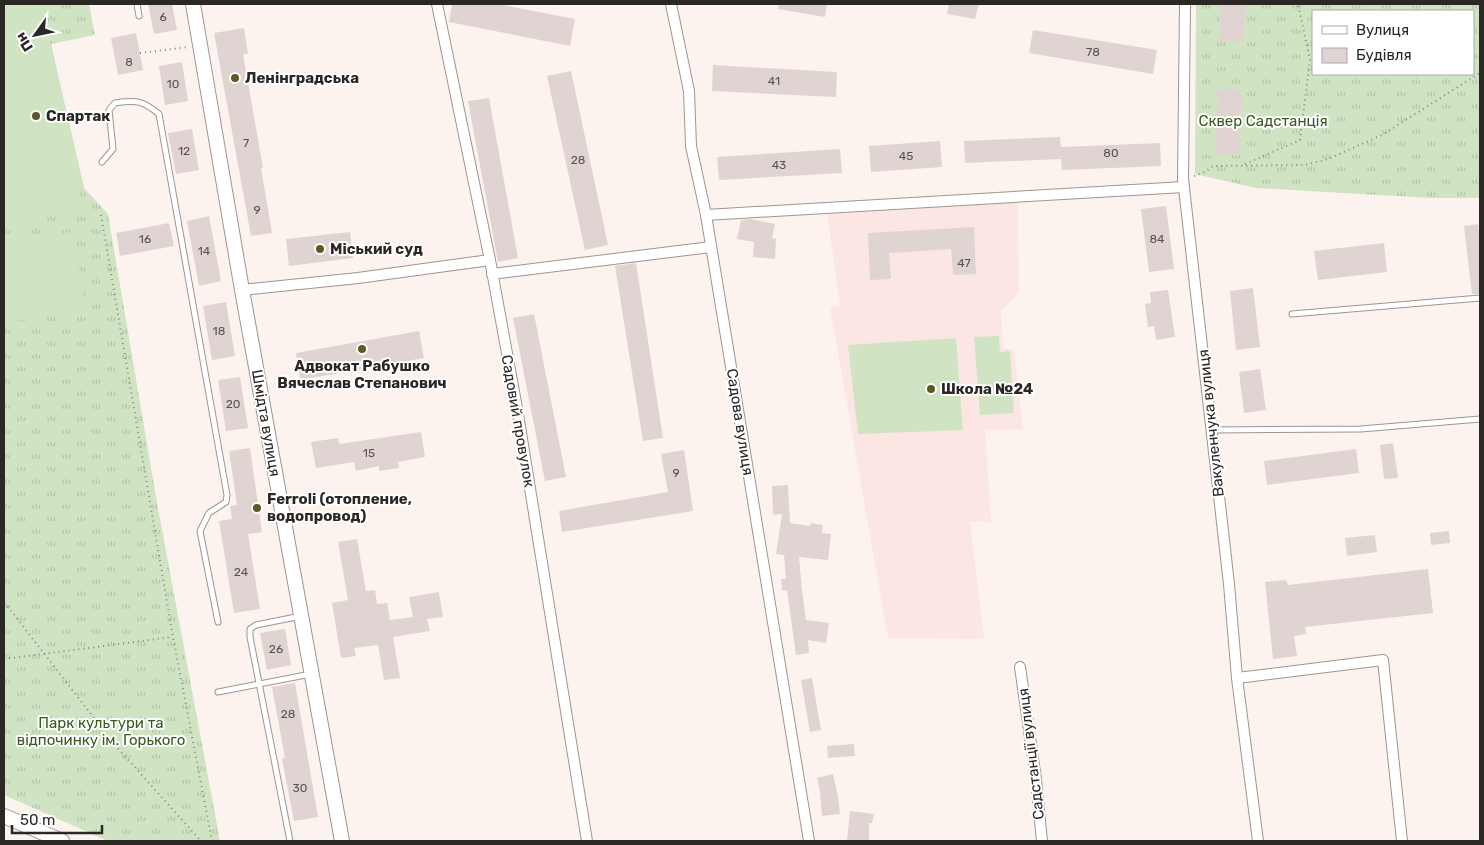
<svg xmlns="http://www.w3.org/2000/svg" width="1484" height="845" viewBox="0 0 1484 845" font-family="Rubik,sans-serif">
  <defs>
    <pattern id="grass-tufts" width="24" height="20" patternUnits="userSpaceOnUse" patternTransform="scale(1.25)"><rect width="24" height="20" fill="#d0e4c4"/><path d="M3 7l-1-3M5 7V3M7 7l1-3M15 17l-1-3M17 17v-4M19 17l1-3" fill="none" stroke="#b3c4a8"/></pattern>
  </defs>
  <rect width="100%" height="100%" fill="#fdf3ee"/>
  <polygon fill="#fbe6e4" points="1018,202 1019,292 1001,311 1003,348 1014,349 1023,430 985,429 991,522 970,521 984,639 888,638 830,307 840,305 827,213"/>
  <g fill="url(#grass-tufts)" fill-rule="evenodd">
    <polygon points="4,4 89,4 95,35 51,44 84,188 108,214 156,497 220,841 108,841 4,795"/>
    <path d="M1196,4H1480V198H1430L1256,188L1195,174ZM1313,11H1473V74H1313Z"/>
  </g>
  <g fill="#d0e4c4">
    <polygon points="4,4 41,4 84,188 65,214 4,224"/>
    <polygon points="71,232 86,308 4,323 4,245"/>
    <polygon points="999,336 1000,352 1010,351 1014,413 980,415 974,337"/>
    <polygon points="956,338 963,430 858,434 848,345"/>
  </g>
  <g fill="#dfd4d1">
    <polygon points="148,4 172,4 177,30 154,34"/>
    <polygon points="452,4 498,4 575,19 570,46 449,22"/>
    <polygon points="779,4 827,4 825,17 778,9"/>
    <polygon points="949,4 979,4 975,19 947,14"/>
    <polygon points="1220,4 1246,4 1244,42 1219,41"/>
    <polygon points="244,28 248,54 243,54 263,168 261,168 272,233 251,236 214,33"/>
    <polygon points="1033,30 1157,50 1153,74 1029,53"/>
    <polygon points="136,33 143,70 118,75 111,38"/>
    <polygon points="182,62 188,101 165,105 159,66"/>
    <polygon points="713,65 837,72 836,97 712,91"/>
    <polygon points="571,71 608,245 585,250 547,76"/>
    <polygon points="1218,89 1242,90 1239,155 1215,154"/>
    <polygon points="489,98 518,258 498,262 468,101"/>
    <polygon points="192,129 199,170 176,174 168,133"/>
    <polygon points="1060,137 1061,147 1160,143 1161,166 1062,170 1061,159 965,163 964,141"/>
    <polygon points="940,141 942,167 871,172 869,146"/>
    <polygon points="840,149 842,173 719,180 717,157"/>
    <polygon points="1166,206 1174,269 1149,272 1141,209"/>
    <polygon points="209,216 221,281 199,286 187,221"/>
    <polygon points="750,219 775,224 772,238 776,239 775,259 753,257 754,242 737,239 741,220"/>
    <polygon points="169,223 174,246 120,256 116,233"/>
    <polygon points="1478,224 1480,247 1480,294 1472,294 1464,226"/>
    <polygon points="974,227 976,274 953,275 951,249 889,253 891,279 870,280 868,233"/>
    <polygon points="350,232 353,258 289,266 286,239"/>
    <polygon points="1384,243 1387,272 1318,280 1314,251"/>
    <polygon points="636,263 663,438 643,441 615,266"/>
    <polygon points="1253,288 1260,347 1236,350 1230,291"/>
    <polygon points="1168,290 1175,337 1156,340 1154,326 1148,327 1145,304 1151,303 1150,292"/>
    <polygon points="226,302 235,356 212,360 203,306"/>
    <polygon points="534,314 566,477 545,481 513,318"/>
    <polygon points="419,331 424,358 300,380 299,371 297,371 295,361 297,360 296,353"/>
    <polygon points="1260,369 1266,410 1244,413 1239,372"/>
    <polygon points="240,377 248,428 226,431 218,380"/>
    <polygon points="421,432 425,457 398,462 399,468 379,471 379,466 356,471 354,462 316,468 311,442 338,438 339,444"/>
    <polygon points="1393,443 1398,478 1384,479 1380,445"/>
    <polygon points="250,448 262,532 248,534 260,609 234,613 219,521 232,519 230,506 237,505 229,451"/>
    <polygon points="1356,449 1359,473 1267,485 1264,461"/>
    <polygon points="684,450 693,511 562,532 559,511 668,492 661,454"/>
    <polygon points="788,485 790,523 810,526 811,523 823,525 822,533 831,534 828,560 799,557 802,590 806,620 829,623 826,643 808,640 809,653 796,655 787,590 782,591 781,579 786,579 784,555 776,554 782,514 773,515 772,486"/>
    <polygon points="1449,531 1450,543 1431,545 1430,533"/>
    <polygon points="1375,535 1377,552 1347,556 1345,538"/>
    <polygon points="357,539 366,591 375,590 377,604 387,603 390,620 413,617 409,597 439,592 443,617 427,619 430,631 393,637 400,678 384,680 378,645 354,648 356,656 341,658 332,603 348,600 338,542"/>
    <polygon points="1428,569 1433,613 1305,627 1306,634 1294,636 1297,656 1273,659 1265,582 1286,580 1288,585"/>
    <polygon points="285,629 291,665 267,670 260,633"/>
    <polygon points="812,678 821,730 810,732 801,680"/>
    <polygon points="295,683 318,817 294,821 282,759 285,758 272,687"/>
    <polygon points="854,744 855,756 828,758 827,746"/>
    <polygon points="833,774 838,796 840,814 822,816 820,792 817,778"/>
    <polygon points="850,811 874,814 872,823 869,823 869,841 847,841"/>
  </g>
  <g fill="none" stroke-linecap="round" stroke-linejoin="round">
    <defs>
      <g id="service">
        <polyline points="137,4 139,16"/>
        <path d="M102,162L113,149L109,110L115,103C136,100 142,100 159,114L227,495L226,502L209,513L200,531L218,622"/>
        <polyline points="1292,314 1480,298"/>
        <polyline points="1212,430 1361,429 1480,419"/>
        <polyline points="218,692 311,674"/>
        <polyline points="290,841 250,637 250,629 256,625 301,616"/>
      </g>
      <g id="minor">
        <polyline points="437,4 490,260 517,408 587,841"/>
        <polyline points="671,4 689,91 691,146 706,215 809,841"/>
        <polyline points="1185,4 1183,179 1229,584 1237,678 1258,841"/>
        <polyline points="706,215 1184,187"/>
        <polyline points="492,274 711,247"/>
        <polyline points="242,290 358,278 490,260"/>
        <polyline points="1020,667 1036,779 1042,841"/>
        <polyline points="1237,678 1383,660 1402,841"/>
      </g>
      <g id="tertiary">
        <polyline points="193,4 242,290 342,841"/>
        <polyline points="4,816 62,841"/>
      </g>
    </defs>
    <use href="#service" stroke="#9e9590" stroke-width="7"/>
    <use href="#minor" stroke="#9e9590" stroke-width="12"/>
    <use href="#tertiary" stroke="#9e9590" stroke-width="16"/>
    <g stroke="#898380" stroke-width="2" stroke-dasharray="1 4" stroke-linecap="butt">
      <polyline points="140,53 188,47"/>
      <polyline points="1245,164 1300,140 1310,60 1298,4"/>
      <polyline points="1194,176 1205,172 1213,166 1305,165 1328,159 1382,135 1480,73"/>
      <polyline points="101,215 173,637 212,841"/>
      <polyline points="4,603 9,608 114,744 201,841"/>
      <polyline points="4,659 172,637"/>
    </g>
    <use href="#service" stroke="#fff" stroke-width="5"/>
    <use href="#minor" stroke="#fff" stroke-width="10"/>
    <use href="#tertiary" stroke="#fff" stroke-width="14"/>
  </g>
  <g fill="#5c5926" stroke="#fff" stroke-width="2">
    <circle cx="235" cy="78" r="5"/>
    <circle cx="36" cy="116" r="5"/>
    <circle cx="320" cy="249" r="5"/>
    <circle cx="362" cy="349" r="5"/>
    <circle cx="931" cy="389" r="5"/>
    <circle cx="257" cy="508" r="5"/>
  </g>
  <g text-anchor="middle" stroke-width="4" stroke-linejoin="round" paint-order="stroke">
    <g font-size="12" fill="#575250">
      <text x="163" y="21">6</text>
      <text x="1093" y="56">78</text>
      <text x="129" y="66">8</text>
      <text x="774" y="85">41</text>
      <text x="173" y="88">10</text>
      <text x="246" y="147">7</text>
      <text x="184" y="155">12</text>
      <text x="1111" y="157">80</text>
      <text x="906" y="160">45</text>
      <text x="578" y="164">28</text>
      <text x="779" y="169">43</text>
      <text x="257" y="214">9</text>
      <text x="145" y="243">16</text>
      <text x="1157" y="243">84</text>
      <text x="204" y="255">14</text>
      <text x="964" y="267">47</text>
      <text x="219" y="335">18</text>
      <text x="233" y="408">20</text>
      <text x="369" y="457">15</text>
      <text x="676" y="477">9</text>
      <text x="241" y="576">24</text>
      <text x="276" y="653">26</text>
      <text x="288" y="718">28</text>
      <text x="300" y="792">30</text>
    </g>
    <g font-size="15" font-weight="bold" fill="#2a2725" stroke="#fff" text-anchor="start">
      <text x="245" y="83">Ленінградська</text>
      <text x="46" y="121">Спартак</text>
      <text x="330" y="254">Міський суд</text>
      <text x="362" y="371" text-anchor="middle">Адвокат Рабушко<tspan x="362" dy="17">Вячеслав Степанович</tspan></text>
      <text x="941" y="394">Школа №24</text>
      <text x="267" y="504">Ferroli (отопление,<tspan x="267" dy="17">водопровод)</tspan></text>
    </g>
    <g font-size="15" fill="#3a591e" stroke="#fff">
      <text x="1263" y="126">Сквер Садстанція</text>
      <text x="101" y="728">Парк культури та<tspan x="101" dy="17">відпочинку ім. Горького</tspan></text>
    </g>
    <g font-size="15" fill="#2a2725" stroke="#fff">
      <text transform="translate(518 421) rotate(80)" y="5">Садовий провулок</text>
      <text transform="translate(740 422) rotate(81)" y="5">Садова вулиця</text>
      <text transform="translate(266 423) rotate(80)" y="5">Шмідта вулиця</text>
      <text transform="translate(1211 423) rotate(-96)" y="5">Вакуленчука вулиця</text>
      <text transform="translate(1031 754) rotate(-97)" y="5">Садстанції вулиця</text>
    </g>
  </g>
  <rect width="1484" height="845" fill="none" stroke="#2a2725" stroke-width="10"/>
  <rect x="1312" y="10" width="162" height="65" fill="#ffffff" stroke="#aaa9a8"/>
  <rect x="1322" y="26" width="25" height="8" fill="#ffffff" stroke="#aaa9a8"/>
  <text x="1356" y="35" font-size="15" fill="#2a2725">Вулиця</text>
  <rect x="1322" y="48" width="25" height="15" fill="#dfd4d1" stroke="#aaa9a8"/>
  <text x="1356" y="60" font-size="15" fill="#2a2725">Будівля</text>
  <g transform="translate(35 35) rotate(237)" stroke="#ffffff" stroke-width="4" paint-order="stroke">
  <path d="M0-4L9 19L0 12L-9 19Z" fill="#2a2725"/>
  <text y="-8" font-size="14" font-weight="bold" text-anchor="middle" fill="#2a2725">Пн</text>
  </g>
  <path d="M12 825v8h90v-8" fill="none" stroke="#2a2725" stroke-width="2.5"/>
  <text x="20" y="825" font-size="15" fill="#2a2725" stroke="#ffffff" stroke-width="4" paint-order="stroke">50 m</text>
</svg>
